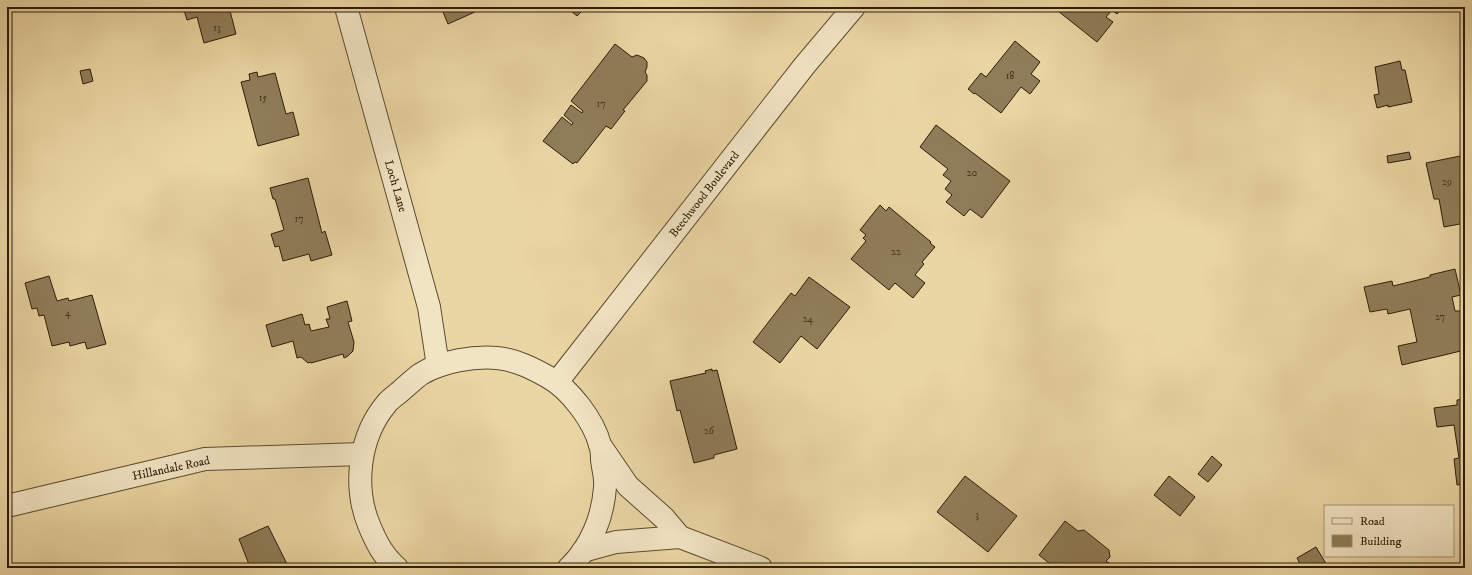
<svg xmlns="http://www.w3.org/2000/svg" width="1472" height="575" viewBox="0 0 1472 575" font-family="'IM FELL DW Pica',serif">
  <rect width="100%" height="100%" fill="#ead6a3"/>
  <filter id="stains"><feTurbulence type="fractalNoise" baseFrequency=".005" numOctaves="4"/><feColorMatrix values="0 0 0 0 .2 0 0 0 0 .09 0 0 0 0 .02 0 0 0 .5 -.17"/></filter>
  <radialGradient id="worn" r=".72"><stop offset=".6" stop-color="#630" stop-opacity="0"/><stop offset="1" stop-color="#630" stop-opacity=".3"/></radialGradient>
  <g fill="#8f7d59" stroke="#2d1c09">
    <polygon points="183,7 229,7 236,34 204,43 197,17 187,20"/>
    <polygon points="441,7 475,7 477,11 448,24"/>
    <polygon points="575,7 586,7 577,16 571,11"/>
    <polygon points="1053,7 1123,7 1117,14 1112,10 1106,17 1113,22 1097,42"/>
    <polygon points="1015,41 1040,62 1031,74 1040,81 1030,94 1021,87 1001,113 975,93 974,94 968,89 981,73 986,77"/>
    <polygon points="615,44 632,57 637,55 644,58 647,62 647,67 645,72 647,75 647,81 623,110 625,111 611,129 606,126 577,163 575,162 573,164 543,141 562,117 572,125 573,123 564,115 571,105 582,113 583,111 571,101"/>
    <polygon points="1400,61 1402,70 1405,70 1412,102 1388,107 1388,105 1377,108 1374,95 1379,94 1375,67"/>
    <polygon points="90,69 93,81 83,84 80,71"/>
    <polygon points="257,72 258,77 275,73 286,114 293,112 299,135 258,146 241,82 250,80 249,74"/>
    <polygon points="936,125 1010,181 982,218 970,209 964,216 946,202 952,195 945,189 951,181 943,175 948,169 920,147"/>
    <polygon points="1409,152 1411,159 1388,163 1387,156"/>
    <polygon points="1465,155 1465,223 1444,227 1439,199 1434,199 1426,163"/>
    <polygon points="308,178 322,233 325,231 332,255 311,261 309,254 283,261 279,246 275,247 271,234 284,230 275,199 273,199 270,188"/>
    <polygon points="880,205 886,211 889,207 931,242 930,243 935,247 922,262 924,264 915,275 925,283 913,298 895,283 889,290 851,259 866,241 863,238 866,235 860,230"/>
    <polygon points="1455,269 1461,295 1452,297 1455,311 1463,311 1465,320 1465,350 1402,365 1398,346 1417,342 1410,309 1388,314 1387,309 1370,312 1364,287 1392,281 1393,286 1430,277 1430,275"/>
    <polygon points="49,276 57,301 68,298 69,301 92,295 106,344 87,349 85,342 70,346 69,342 52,346 44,315 39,316 37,308 32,309 25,283"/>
    <polygon points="809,277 850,307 817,349 801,336 780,363 753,342 791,293 795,296"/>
    <polygon points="347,301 352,321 348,322 354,342 353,351 348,356 344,358 343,354 311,363 311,362 308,363 301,357 297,358 293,341 272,347 266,325 302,314 305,325 309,324 311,331 329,327 326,319 330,319 327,307"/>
    <polygon points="712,369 712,371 717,370 737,449 714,455 714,458 694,463 680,410 677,411 670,381 706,373 705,371"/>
    <polygon points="1465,399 1465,484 1457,485 1454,459 1459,458 1454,425 1437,427 1434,408 1457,405 1457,400"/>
    <polygon points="1212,456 1222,465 1208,482 1198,474"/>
    <polygon points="965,476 1017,516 988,552 937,512"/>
    <polygon points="1169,476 1195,497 1180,516 1154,495"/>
    <polygon points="1065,521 1078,531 1084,530 1109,550 1110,557 1106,561 1111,564 1107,568 1055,568 1039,555"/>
    <polygon points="268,526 289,568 247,568 250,567 239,539"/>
    <polygon points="1316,547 1328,567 1302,568 1297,558"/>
  </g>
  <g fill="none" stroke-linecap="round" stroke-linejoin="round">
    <defs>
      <g id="minor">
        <polyline points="346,7 429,307 438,366"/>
        <polyline points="557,382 805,65 854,7"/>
        <polyline points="602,448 628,486 664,518 680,537"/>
        <polyline points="7,506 205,459 362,454"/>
        <polyline points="583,551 616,542 680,537 761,568"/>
        <path d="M397,568C383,556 376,542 369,525C353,486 359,436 387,403C391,398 398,394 403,389C409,384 415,378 421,374C442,361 474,356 497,358C516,360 532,368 548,377C570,389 594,421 600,445C602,450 602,455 602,460C603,469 606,478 605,487C603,517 591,547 569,568"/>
      </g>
    </defs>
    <use href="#minor" stroke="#5c4a30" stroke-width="24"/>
    <use href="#minor" stroke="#f1e4c3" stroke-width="22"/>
  </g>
  <g text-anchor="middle" stroke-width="3" stroke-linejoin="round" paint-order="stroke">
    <g font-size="10" fill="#46341d">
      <text x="217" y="31">13</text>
      <text x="1010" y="79">18</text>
      <text x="263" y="101">15</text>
      <text x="601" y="107">17</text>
      <text x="972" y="176">20</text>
      <text x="1447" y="185">29</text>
      <text x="299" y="222">17</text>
      <text x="896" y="255">22</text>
      <text x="68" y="316">4</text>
      <text x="1440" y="320">27</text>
      <text x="808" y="322">24</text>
      <text x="709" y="434">26</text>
      <text x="977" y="518">3</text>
    </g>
    <g font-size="12" fill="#2d1c09" stroke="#f1e4c3">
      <text transform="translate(396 186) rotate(74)" y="4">Loch Lane</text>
      <text transform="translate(704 194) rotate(-52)" y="4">Beechwood Boulevard</text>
      <text transform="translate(171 468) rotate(-12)" y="4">Hillandale Road</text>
    </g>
  </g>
  <rect width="1472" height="575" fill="none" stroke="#ead6a3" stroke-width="24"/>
  <rect x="8" y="8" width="1456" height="559" fill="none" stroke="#2d1c09" stroke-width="2"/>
  <rect x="12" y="12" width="1448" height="551" fill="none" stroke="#2d1c09"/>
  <rect x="1324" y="505" width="130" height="52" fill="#f1e4c3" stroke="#a39479"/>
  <rect x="1332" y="518" width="20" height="6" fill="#f1e4c3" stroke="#a39479"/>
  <text x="1360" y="525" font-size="12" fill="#2d1c09">Road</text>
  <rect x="1332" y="535" width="20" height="12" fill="#8f7d59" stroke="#a39479"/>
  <text x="1360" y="545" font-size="12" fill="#2d1c09">Building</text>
  <rect width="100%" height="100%" filter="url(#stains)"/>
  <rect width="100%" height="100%" fill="url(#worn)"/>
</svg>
